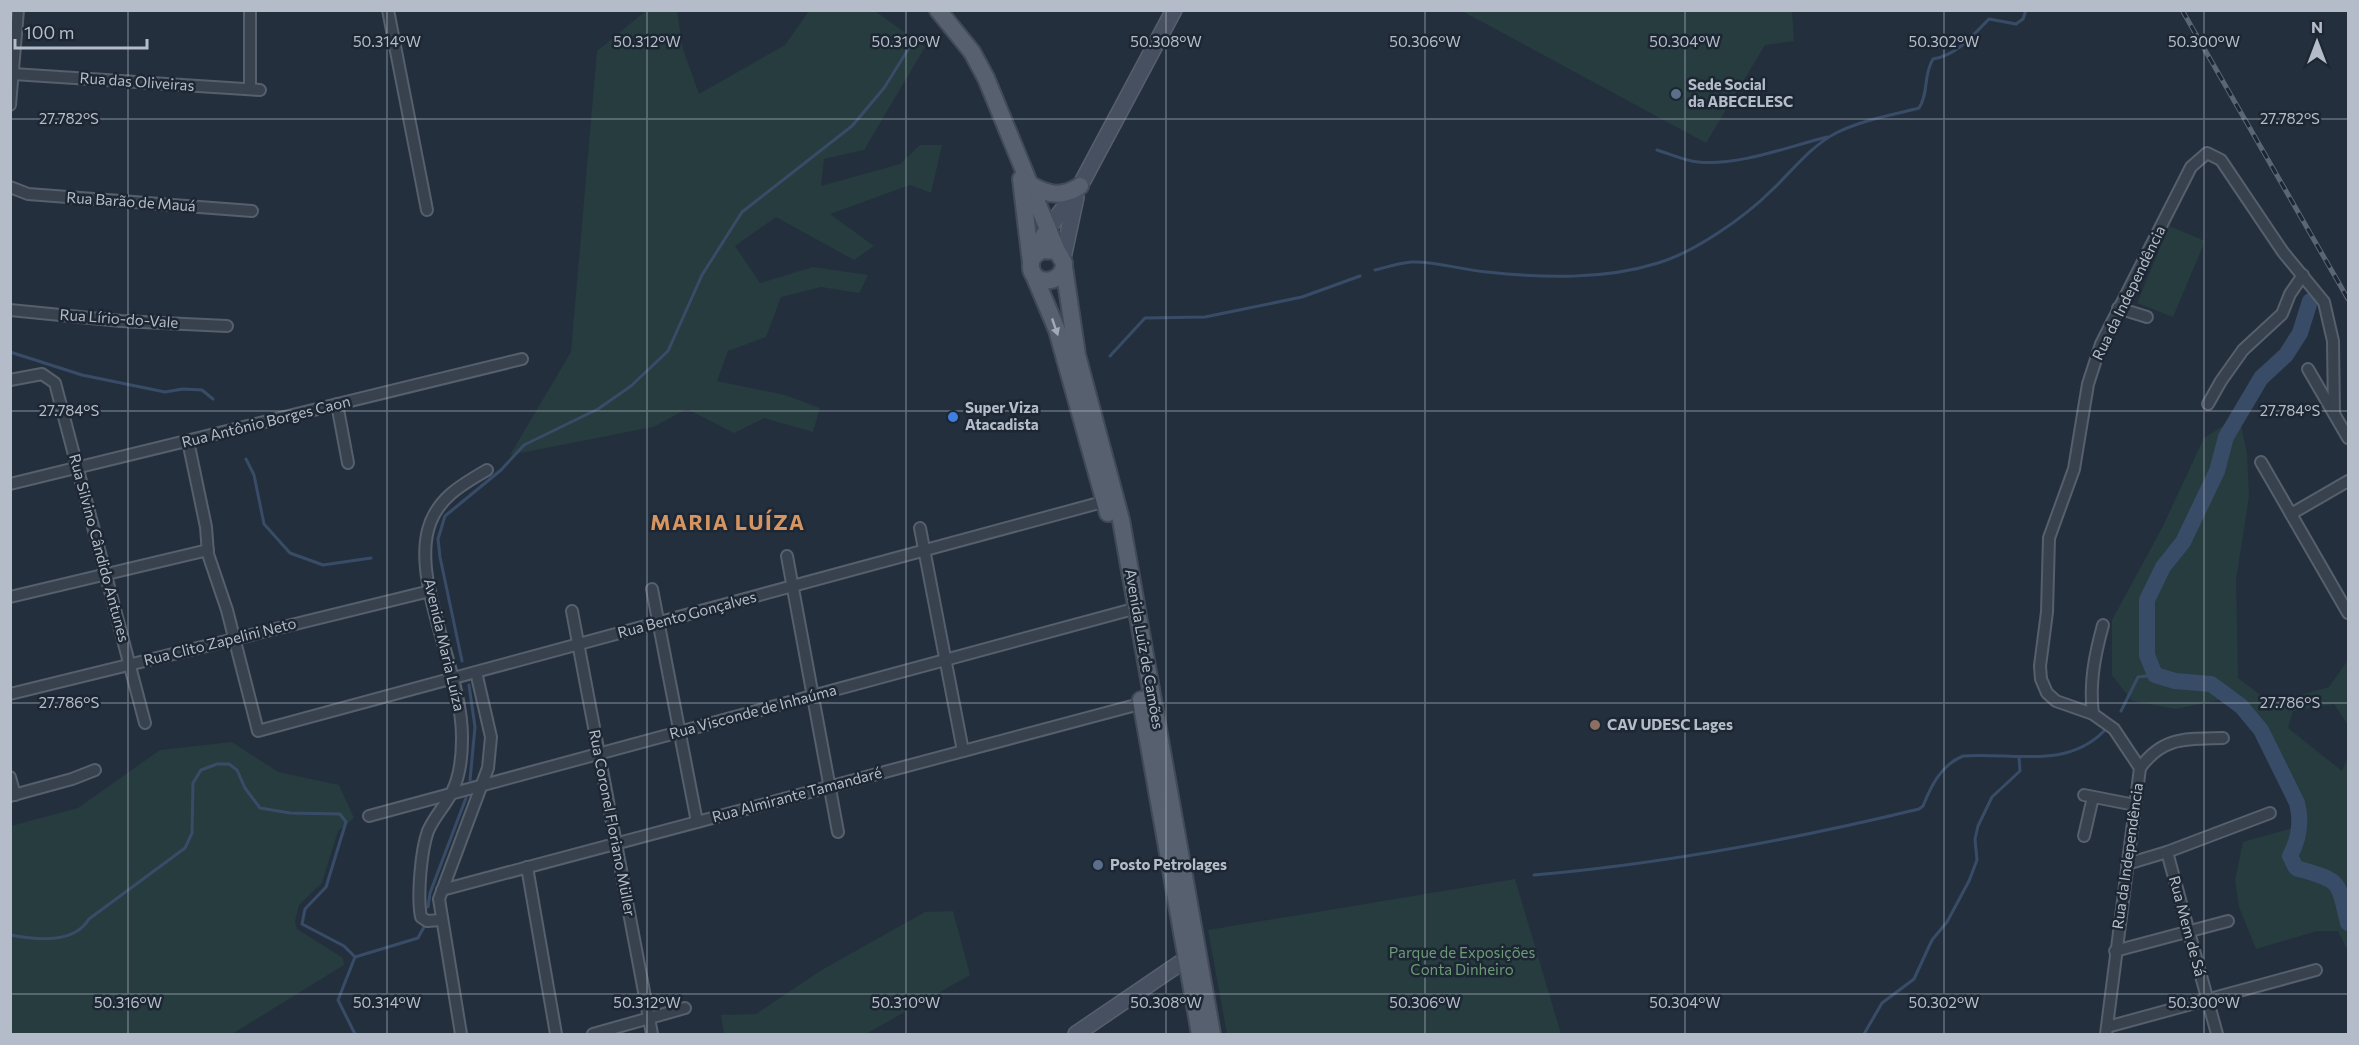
<svg xmlns="http://www.w3.org/2000/svg" width="2359" height="1045" viewBox="0 0 2359 1045" font-family="Commissioner,sans-serif">
  <rect width="100%" height="100%" fill="#242f3e"/>
  <g fill="#263c3f">
    <polygon points="647,10 677,11 683,49 699,94 785,45 809,11 875,11 925,47 864,150 824,159 821,186 900,164 920,145 942,145 931,193 910,185 830,214 874,246 854,260 776,217 735,246 760,283 813,267 868,275 859,293 821,287 781,297 766,337 728,351 717,381 785,395 820,408 813,432 764,418 734,433 687,409 653,427 510,455 571,352 597,51"/>
    <polygon points="1462,11 1792,11 1794,41 1765,45 1706,143"/>
    <polygon points="2169,226 2205,241 2173,317 2137,303"/>
    <polygon points="2239,416 2247,453 2249,496 2236,580 2238,678 2271,703 2329,687 2348,660 2348,725 2334,704 2293,711 2288,728 2342,771 2348,757 2348,951 2338,931 2317,931 2256,949 2239,907 2235,880 2243,842 2303,825 2255,728 2220,700 2176,709 2132,701 2112,675 2112,620 2162,528 2204,438"/>
    <polygon points="232,742 278,772 339,785 354,818 338,831 322,883 299,905 295,921 297,929 343,958 344,965 232,1034 11,1034 11,826 78,808 160,750"/>
    <polygon points="1515,879 1561,1034 1227,1034 1208,930"/>
    <polygon points="953,911 970,975 866,1034 724,1034 721,1015 756,1014 820,971 925,912"/>
  </g>
  <g fill="none" stroke-linecap="round" stroke-linejoin="round">
    <g stroke="#394c67" stroke-width="3">
      <path d="M1657,150C1670,154 1685,161 1698,162C1739,166 1787,147 1827,137"/>
      <path d="M1375,270C1387,267 1399,263 1411,262C1437,261 1461,270 1487,272C1543,278 1604,280 1658,263C1695,252 1745,217 1772,190C1792,171 1811,146 1836,133C1862,120 1892,115 1919,108C1929,93 1923,75 1933,59C1957,55 1972,36 1989,19L2016,24L2023,19L2026,10"/>
      <polyline points="10,352 82,375 165,392 183,389 202,390 213,399"/>
      <polyline points="1110,356 1145,318 1205,317 1302,297 1360,276"/>
      <polyline points="246,459 254,475 264,524 290,553 323,565 371,558"/>
      <polyline points="462,661 440,557 438,539 445,516 501,470 524,445 598,409 631,386 668,351 702,275 742,212 852,126 884,88 914,40"/>
      <polyline points="469,685 475,727 470,780"/>
      <polyline points="2121,711 2138,677 2155,675"/>
      <path d="M1534,875C1662,864 1795,839 1919,809L1923,806C1931,786 1941,765 1963,756C2011,752 2066,770 2104,731"/>
      <polyline points="428,907 430,893 466,798"/>
      <path d="M10,935C37,940 74,944 89,919L185,848L192,833L193,783L201,770L217,764H229L237,770L245,788L260,808L290,813L340,814L346,822L326,887L305,909L302,924L344,946L355,957L338,1000L355,1034"/>
      <polyline points="355,957 418,938 425,925"/>
      <polyline points="1864,1034 1882,1003 1914,979 1932,940 1947,922 1969,881 1977,860 1975,839 1978,826 1992,797 2020,771 2019,757"/>
    </g>
    <path stroke="#394c67" stroke-width="16" d="M2310,301L2300,333L2286,355L2261,378L2226,437L2217,471L2183,542L2163,567L2147,600V655L2155,675L2175,681L2211,684L2241,706L2261,730L2297,803C2302,822 2299,839 2290,856L2296,868C2342,882 2337,878 2348,923"/>
    <defs>
      <g id="street">
        <polyline points="250,10 250,89"/>
        <polyline points="388,10 427,210"/>
        <polyline points="13,74 260,90"/>
        <polyline points="10,105 18,10"/>
        <polyline points="10,187 28,194 252,211"/>
        <polyline points="2118,308 2147,317"/>
        <polyline points="10,310 121,321 227,326"/>
        <polyline points="2308,369 2348,438"/>
        <polyline points="10,380 42,374 55,383 145,723"/>
        <polyline points="337,404 348,463"/>
        <polyline points="2208,404 2221,381 2243,350 2282,314 2290,294 2303,275"/>
        <polyline points="188,441 206,527 208,554 227,610 258,731 1110,500"/>
        <polyline points="2261,462 2348,613"/>
        <polyline points="10,484 522,359"/>
        <polyline points="2291,514 2348,481"/>
        <polyline points="920,528 963,751"/>
        <polyline points="787,556 838,832"/>
        <polyline points="652,589 697,822"/>
        <polyline points="10,597 208,550"/>
        <polyline points="572,611 652,1034"/>
        <polyline points="10,694 430,591"/>
        <path d="M2093,714C2089,683 2095,654 2103,625"/>
        <path d="M2140,768C2163,736 2187,739 2223,738"/>
        <polyline points="10,777 15,795"/>
        <polyline points="2084,795 2135,805"/>
        <polyline points="10,796 72,779 95,770"/>
        <polyline points="369,816 1137,608"/>
        <polyline points="2084,836 2093,797"/>
        <polyline points="2167,852 2217,1034"/>
        <polyline points="2127,864 2167,852 2270,813"/>
        <polyline points="527,867 556,1034"/>
        <polyline points="442,890 1147,702"/>
        <path d="M441,920L427,921L421,917C417,896 421,850 428,831C434,817 445,806 452,792C460,776 462,757 462,739C463,673 413,588 428,530C436,499 461,485 487,470"/>
        <polyline points="2115,951 2228,921"/>
        <polyline points="2107,1027 2316,970"/>
        <polyline points="461,1034 439,899 488,768 491,737 476,672"/>
        <polyline points="593,1034 685,1008"/>
        <polyline points="2106,1034 2140,768 2114,729 2093,714 2056,701 2047,693 2041,679 2040,666 2047,612 2049,538 2074,469 2088,384 2101,344 2191,167 2207,153 2221,160 2283,252 2324,302 2333,341 2334,413"/>
      </g>
      <g id="secondary">
        <polyline points="1048,229 1080,186 1174,10"/>
        <polyline points="1063,258 1076,197"/>
        <polyline points="1076,1034 1195,953"/>
      </g>
      <g id="primary">
        <polyline points="938,10 972,52 986,78 1057,251"/>
        <polyline points="1021,179 1031,263"/>
        <path d="M1029,184C1048,195 1061,198 1080,186"/>
        <path d="M1033,257L1041,250L1057,251L1064,263C1064,287 1028,286 1031,263C1032,252 1042,239 1048,229"/>
        <polyline points="1064,267 1077,355 1121,520 1212,1034"/>
        <polyline points="1033,273 1057,330 1108,513"/>
        <polyline points="1141,700 1200,1034"/>
      </g>
    </defs>
    <use href="#street" stroke="#565f6c" stroke-width="14"/>
    <use href="#secondary" stroke="#565f6c" stroke-width="18"/>
    <use href="#primary" stroke="#414a57" stroke-width="20"/>
    <use href="#street" stroke="#38414e" stroke-width="10"/>
    <use href="#secondary" stroke="#465061" stroke-width="15"/>
    <use href="#primary" stroke="#56606e" stroke-width="16"/>
    <defs>
      <polyline id="rail" points="2182,10 2348,299"/>
    </defs>
    <use href="#rail" stroke="#5a6575" stroke-width="5"/>
    <use href="#rail" stroke="#1d2633" stroke-width="3" stroke-dasharray="9" stroke-linecap="butt"/>
  </g>
  <defs><path id="oneway-solid" d="M-6-.8H1V-3.2L6.5 0L1 3.2V.8H-6Z" transform="scale(1.5)"/></defs>
  <use fill="#a1aab7" href="#oneway-solid" transform="translate(1055 327) rotate(71)"/>
  <path fill="none" stroke="#b4bcc9" stroke-width="1.5" stroke-opacity="0.45" d="M128,10V1034M387,10V1034M647,10V1034M906,10V1034M1166,10V1034M1425,10V1034M1685,10V1034M1944,10V1034M2204,10V1034M10,119H2348M10,411H2348M10,703H2348M10,994H2348"/>
  <g fill="#5c6f8a" stroke="#1d2633" stroke-width="2">
    <circle cx="1676" cy="94" r="6"/>
    <circle cx="1098" cy="865" r="6"/>
  </g>
  <circle fill="#3f7fe0" stroke="#1d2633" stroke-width="2" cx="953" cy="417" r="6"/>
  <circle fill="#8d6e63" stroke="#1d2633" stroke-width="2" cx="1595" cy="725" r="6"/>
  <g text-anchor="middle" stroke-width="5" stroke-linejoin="round" paint-order="stroke">
    <g font-size="15" fill="#b4bcc9" stroke="#1d2633">
      <text transform="translate(137 82) rotate(4)" y="5">Rua das Oliveiras</text>
      <text transform="translate(131 202) rotate(4)" y="5">Rua Barão de Mauá</text>
      <text transform="translate(2129 293) rotate(-64)" y="5">Rua da Independência</text>
      <text transform="translate(119 319) rotate(4)" y="5">Rua Lírio-do-Vale</text>
      <text transform="translate(266 422) rotate(-14)" y="5">Rua Antônio Borges Caon</text>
      <text transform="translate(99 548) rotate(75)" y="5">Rua Silvino Cândido Antunes</text>
      <text transform="translate(687 615) rotate(-15)" y="5">Rua Bento Gonçalves</text>
      <text transform="translate(220 642) rotate(-14)" y="5">Rua Clito Zapelini Neto</text>
      <text transform="translate(444 645) rotate(77)" y="5">Avenida Maria Luíza</text>
      <text transform="translate(1144 649) rotate(80)" y="5">Avenida Luiz de Camões</text>
      <text transform="translate(753 712) rotate(-15)" y="5">Rua Visconde de Inhaúma</text>
      <text transform="translate(797 795) rotate(-15)" y="5">Rua Almirante Tamandaré</text>
      <text transform="translate(612 823) rotate(79)" y="5">Rua Coronel Floriano Müller</text>
      <text transform="translate(2128 856) rotate(-82)" y="5">Rua da Independência</text>
      <text transform="translate(2187 926) rotate(75)" y="5">Rua Mem de Sá</text>
    </g>
    <g font-size="15" font-weight="bold" fill="#b4bcc9" stroke="#1d2633" text-anchor="start">
      <text x="1688" y="90">Sede Social<tspan x="1688" dy="17">da ABECELESC</tspan></text>
      <text x="965" y="413">Super Viza<tspan x="965" dy="17">Atacadista</tspan></text>
      <text x="1607" y="730">CAV UDESC Lages</text>
      <text x="1110" y="870">Posto Petrolages</text>
    </g>
    <g font-size="15" fill="#6b9a76" stroke="#1d2633">
      <text x="1462" y="958">Parque de Exposições<tspan x="1462" dy="17">Conta Dinheiro</tspan></text>
    </g>
    <g font-size="21" font-weight="bold" letter-spacing="1.5" fill="#d59563" stroke="#1d2633">
      <text x="728" y="530">MARIA LUÍZA</text>
    </g>
  </g>
  <g font-size="15" text-anchor="middle" fill="#b4bcc9" stroke="#1d2633" stroke-width="5" stroke-linejoin="round" paint-order="stroke">
    <text x="387" y="47">50.314°W</text>
    <text x="647" y="47">50.312°W</text>
    <text x="906" y="47">50.310°W</text>
    <text x="1166" y="47">50.308°W</text>
    <text x="1425" y="47">50.306°W</text>
    <text x="1685" y="47">50.304°W</text>
    <text x="1944" y="47">50.302°W</text>
    <text x="2204" y="47">50.300°W</text>
    <text x="69" y="124">27.782°S</text>
    <text x="2290" y="124">27.782°S</text>
    <text x="69" y="416">27.784°S</text>
    <text x="2290" y="416">27.784°S</text>
    <text x="69" y="708">27.786°S</text>
    <text x="2290" y="708">27.786°S</text>
    <text x="128" y="1008">50.316°W</text>
    <text x="387" y="1008">50.314°W</text>
    <text x="647" y="1008">50.312°W</text>
    <text x="906" y="1008">50.310°W</text>
    <text x="1166" y="1008">50.308°W</text>
    <text x="1425" y="1008">50.306°W</text>
    <text x="1685" y="1008">50.304°W</text>
    <text x="1944" y="1008">50.302°W</text>
    <text x="2204" y="1008">50.300°W</text>
  </g>
  <rect width="2359" height="1045" fill="none" stroke="#b4bcc9" stroke-width="24"/>
  <g transform="translate(2317 42)" stroke="#1d2633" stroke-width="4.5" paint-order="stroke">
  <path d="M0-4.5L10 22L0 15L-10 22Z" fill="#b4bcc9"/>
  <text y="-9" font-size="16" font-weight="bold" text-anchor="middle" fill="#b4bcc9">N</text>
  </g>
  <path d="M15 39v9h132v-9" fill="none" stroke="#b4bcc9" stroke-width="3"/>
  <text x="24" y="39" font-size="18" fill="#b4bcc9" stroke="#1d2633" stroke-width="4.5" paint-order="stroke">100 m</text>
</svg>
